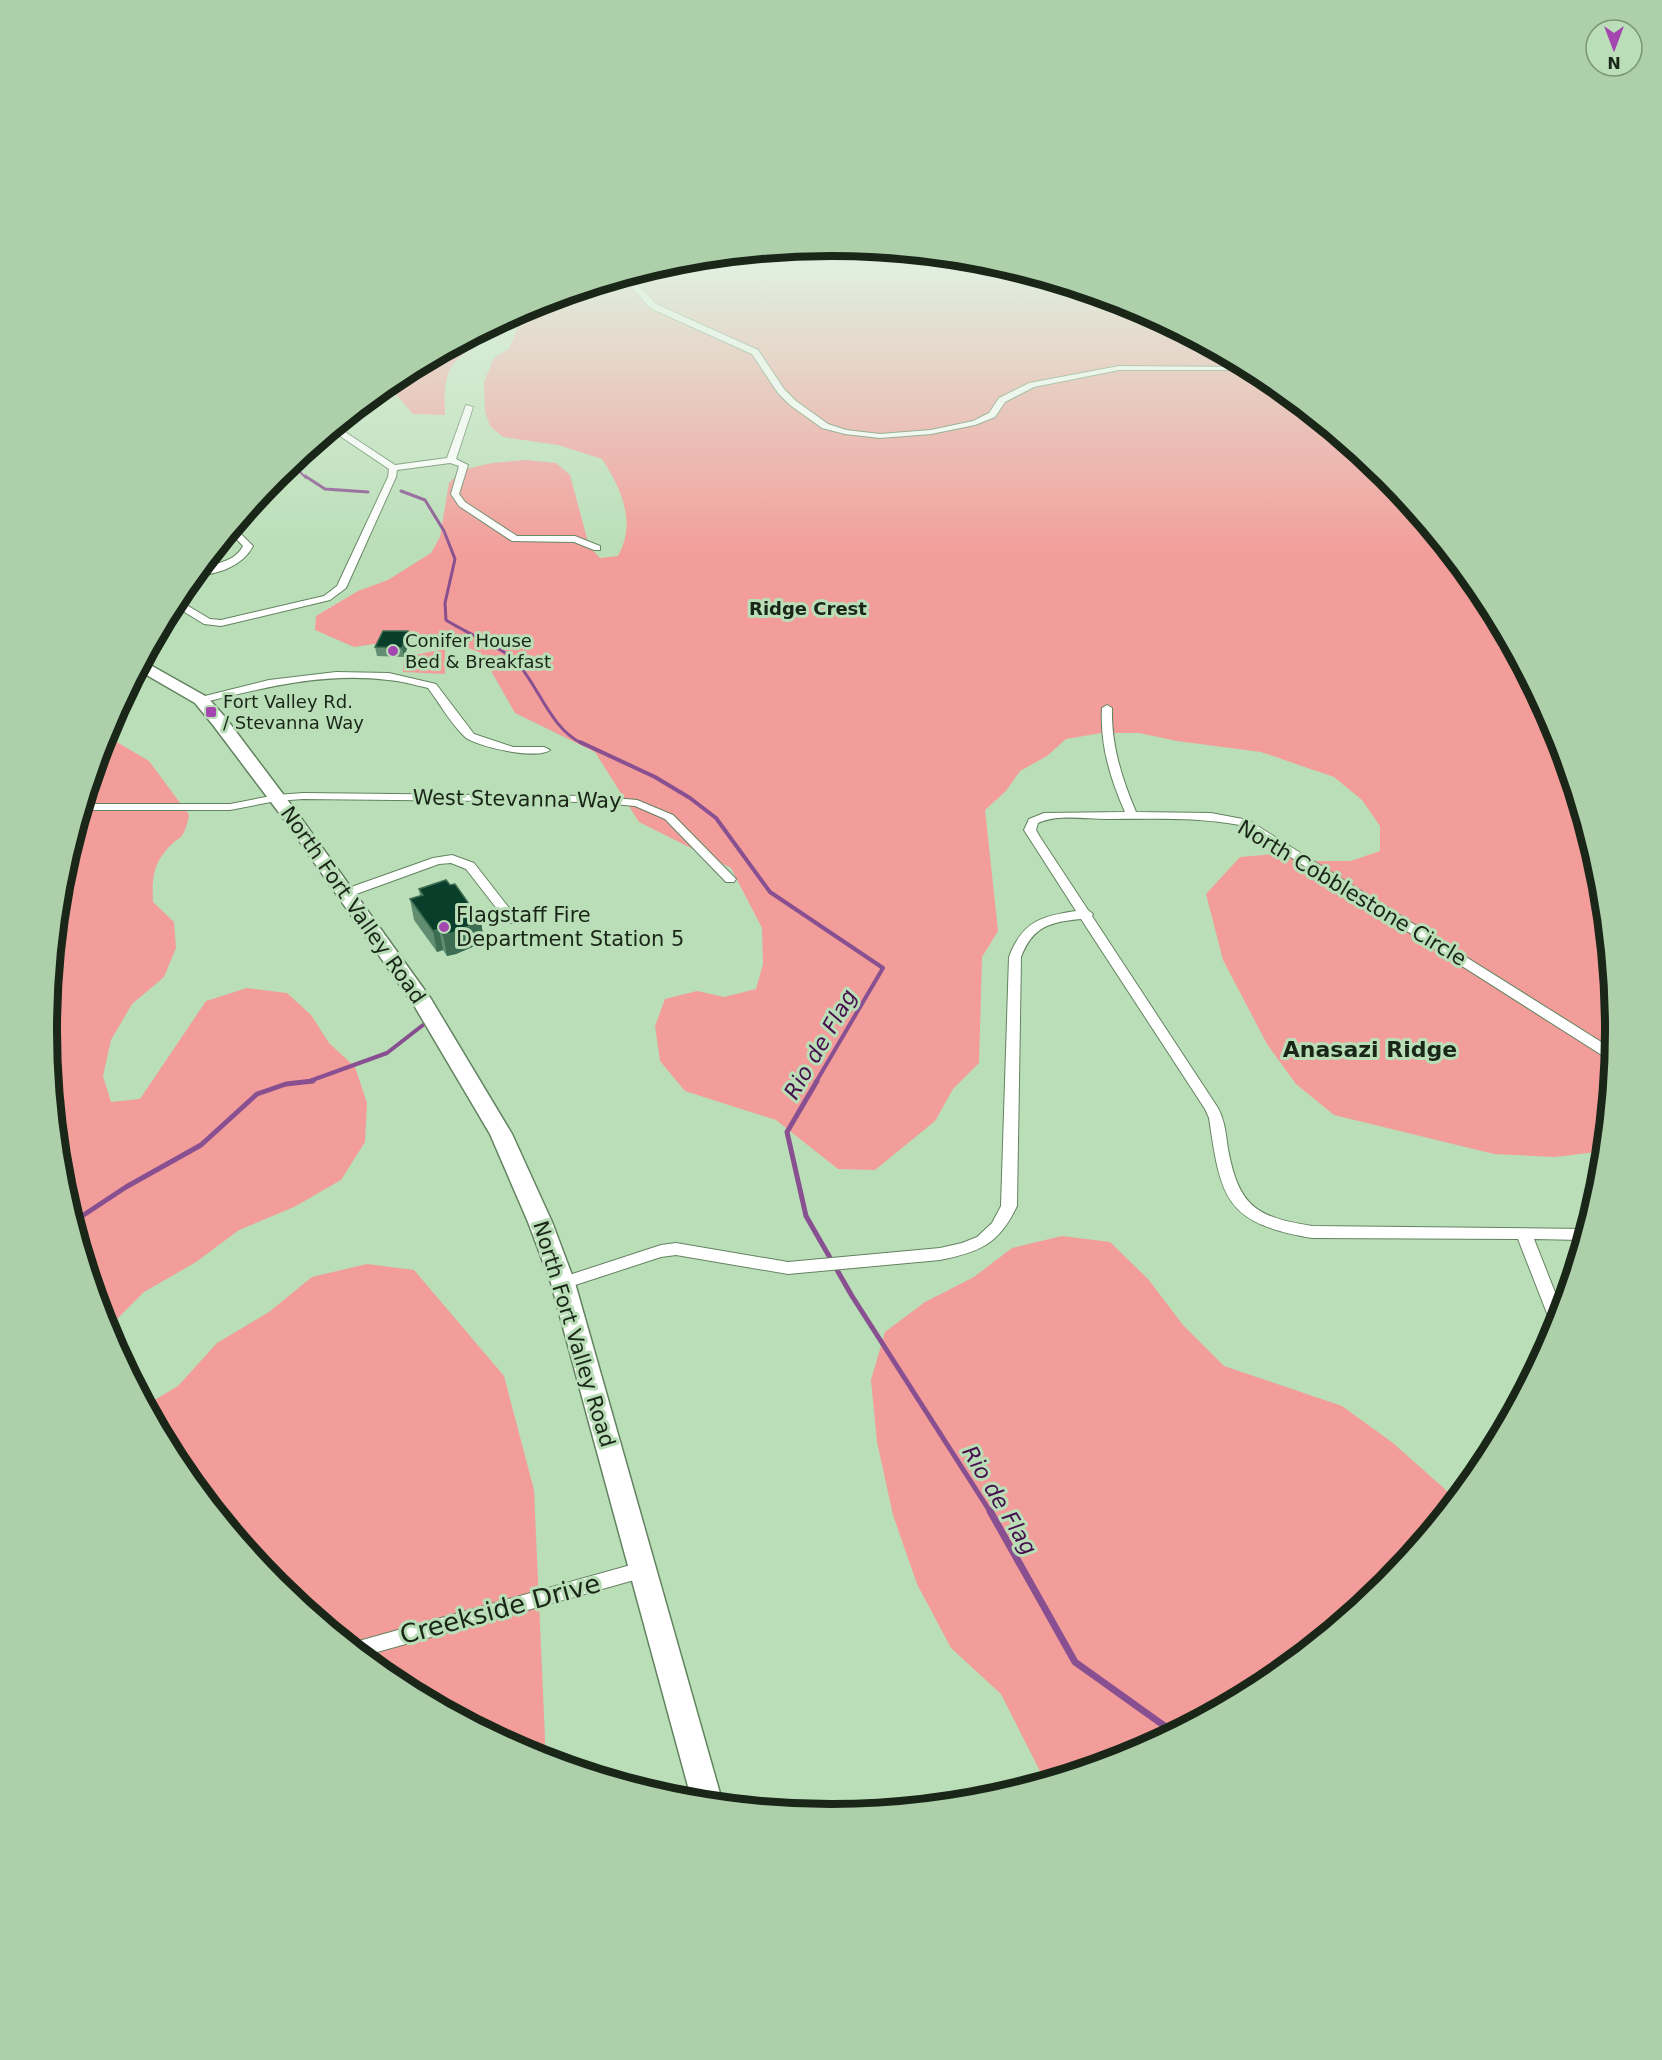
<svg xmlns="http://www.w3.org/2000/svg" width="1662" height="2060" viewBox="0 0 1662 2060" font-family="'DejaVu Sans',sans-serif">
  <rect width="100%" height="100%" fill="#badeb7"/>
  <g fill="#f39d9a">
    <path d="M654,268H1008L1132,305L1267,378L1386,476L1483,594L1556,730L1600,877L1615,1030L1604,1151L1555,1157L1494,1154L1334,1115L1296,1084L1267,1044L1223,960L1206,894L1240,857L1274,854L1309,861H1351L1380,851V826L1362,800L1334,777L1261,752L1177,741L1139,733H1101L1066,739L1047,756L1020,771L1006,791L985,810L998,931L982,957L979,1063L953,1089L935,1121L875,1170L838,1169L776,1120L685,1091L660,1061L655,1026L665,999L697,991L724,997L756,989L763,964L762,928L731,868L639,822L595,752L515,713L481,653L435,635L354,647L315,630L316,616L358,591L388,580L431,553L440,537L449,483L462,470L492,463L526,460L556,463L570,475L589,546L600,558L618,556C637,522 621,488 602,459L558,445L503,437L490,426L485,412L484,382L494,358L509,349L518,326L517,313L531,305Z"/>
    <path d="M481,332C476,348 468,350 457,360C442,374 445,397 445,415L413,414L394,392L382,389L395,378Z"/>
    <polygon points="445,649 445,674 403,672 404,657"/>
    <path d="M105,735L149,761L189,815C183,845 179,833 164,853C152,867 152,885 153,902L174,922L176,948L164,977L132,1004L111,1040L103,1076L111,1102L140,1099L206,1001L247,988L287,993L311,1015L329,1043L355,1067L367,1103L365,1142L341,1180L294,1207L239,1230L196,1262L144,1292L106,1330L62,1183L47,1030L62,877Z"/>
    <polygon points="1062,1236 1110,1242 1148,1279 1183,1325 1224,1366 1342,1406 1393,1443 1456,1499 1385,1585 1267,1682 1131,1755 1045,1781 1001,1694 951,1648 917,1584 893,1515 877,1442 871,1380 885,1332 925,1302 974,1277 1012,1248"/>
    <polygon points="367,1264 414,1270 504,1376 534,1490 545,1738 544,1759 530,1755 395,1682 276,1584 179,1466 146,1405 178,1386 217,1343 269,1312 312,1277"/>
  </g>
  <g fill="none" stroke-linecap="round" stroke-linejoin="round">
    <polyline stroke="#885090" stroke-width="2" points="291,463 306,478"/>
    <g stroke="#885090" stroke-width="3">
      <polyline points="305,476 325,489 368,492"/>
      <path d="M401,491L425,500L444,531L455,559L445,603L446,620C461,630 505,650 514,659C539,685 549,728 583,744"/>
    </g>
    <g stroke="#885090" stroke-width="4">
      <polyline points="580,742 655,777 690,798 716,818 770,892 883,968 816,1082"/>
      <polyline points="307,1082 387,1053 423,1025"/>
    </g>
    <g stroke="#885090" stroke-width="5">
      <polyline points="817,1081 787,1132 806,1216 852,1296 991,1513"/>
      <polyline points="73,1222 126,1187 201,1145 257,1094 286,1084 313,1081"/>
    </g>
    <polyline stroke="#885090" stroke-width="7" points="990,1511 1075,1662 1173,1732"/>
    <defs>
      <g id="minor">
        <polygon points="629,275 656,304 758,350 784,389 796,401 828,424 846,430 880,434 931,430 973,421 989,413 999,398 1029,383 1119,366 1246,367 1253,370 1119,370 1034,387 1005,402 995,417 975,425 931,434 880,438 845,434 822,428 790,405 778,393 752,354 650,308 623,277"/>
        <polygon points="466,405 473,407 456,459 468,465 459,494 465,502 517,536 575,536 600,546 600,550 594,550 574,542 512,541 459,506 451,494 459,466 450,463 397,470 396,477 346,588 330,600 221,626 204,624 173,605 176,599 178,600 210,619 221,620 324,596 337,586 388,477 389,469 331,430 336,426 395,465 447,458"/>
        <path d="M234,527L253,546C242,567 216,575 193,576C206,561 232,567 243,546L230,532Z"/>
        <path d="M336,672L389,673L436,684L474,734L513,747H544L550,750C537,760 477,747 465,737C451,724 440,704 428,688C415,685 402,681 388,680C324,672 262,688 201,703L196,700L197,698L269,680Z"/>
        <path d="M1107,705L1112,708C1111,745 1122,779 1136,812L1211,813L1248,820L1614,1050L1612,1061L1608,1059L1240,825C1196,817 1152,819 1107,819C1086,819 1058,814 1038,823L1036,830L1040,837L1088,910L1093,914L1092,916L1218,1108C1225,1121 1226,1135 1228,1149C1239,1207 1256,1217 1312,1226L1587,1229L1583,1240L1534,1239L1562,1310L1557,1327L1552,1326L1550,1321L1518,1239L1312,1238C1225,1223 1221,1199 1209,1118L1205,1109L1081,919C1050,922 1033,926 1021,957L1017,1206C999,1244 980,1252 940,1260L788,1274L676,1255L661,1257L563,1289L557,1287L555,1283L557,1279L661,1245L676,1243L788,1262L940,1248L962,1243L977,1237L992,1223L1001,1206L1009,957C1022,922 1041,916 1076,911L1024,830L1029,819L1044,813L1125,812C1110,778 1100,745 1102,708Z"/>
        <polygon points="303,793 591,796 637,800 673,815 736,879 734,882 726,882 665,819 635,806 591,802 303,799 276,801 230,810 82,810 84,804 230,804 276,795"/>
        <polygon points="452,855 474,863 516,917 518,920 516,923 508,923 466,869 451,863 439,864 348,897 340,897 338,894 340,891 433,858"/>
        <polygon points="645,1561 651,1563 654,1569 651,1575 645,1577 363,1656 348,1644"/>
      </g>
      <polygon id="primary" points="143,661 207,697 225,717 298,814 431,999 512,1134 552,1222 575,1283 723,1804 692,1801 551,1283 528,1222 490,1134 415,1007 286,822 213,725 195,703 138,670"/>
    </defs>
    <use href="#minor" stroke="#62835f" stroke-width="2"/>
    <use href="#primary" stroke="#62835f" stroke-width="3"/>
    <use href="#minor" fill="#fff" fill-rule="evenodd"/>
    <use href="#primary" fill="#fff" fill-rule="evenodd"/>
  </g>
  <g fill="#618e70">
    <polygon points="410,640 404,657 377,656 375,647"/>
    <polygon points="419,889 481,921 484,942 456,954 447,956 443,950 437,952 414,920 410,899 420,896"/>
  </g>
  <g fill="#3d6e54">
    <polygon points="408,631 410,640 404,657 402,648"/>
    <polygon points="481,921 484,942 456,954 447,956 443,935"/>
    <polygon points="439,929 443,950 437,952 433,931"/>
  </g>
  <g fill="#083e2a" stroke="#3d6e54" stroke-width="1.5">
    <polygon points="383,631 408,631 402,648 375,647"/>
    <polygon points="446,880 450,885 455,884 481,921 452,933 443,935 439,929 433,931 410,899 423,895 419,889"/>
  </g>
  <linearGradient id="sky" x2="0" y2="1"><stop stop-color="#9493d9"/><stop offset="0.48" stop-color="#e0f0df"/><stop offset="1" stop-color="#e0f0df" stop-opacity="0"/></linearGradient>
  <rect width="1662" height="556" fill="url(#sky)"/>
  <g fill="#a346b0" stroke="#badeb7" stroke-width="2">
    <circle cx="393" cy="651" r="6"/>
    <rect x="205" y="706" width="12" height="12" rx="3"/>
    <circle cx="444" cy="927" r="6"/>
  </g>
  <g text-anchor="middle" stroke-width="6" stroke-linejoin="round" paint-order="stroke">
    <g font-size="18" font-weight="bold" fill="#192618" stroke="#badeb7">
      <text x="808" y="615">Ridge Crest</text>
    </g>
    <g font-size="18" fill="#192618" stroke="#badeb7" text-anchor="start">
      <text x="405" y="647">Conifer House<tspan x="405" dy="21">Bed &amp; Breakfast</tspan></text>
      <text x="223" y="708">Fort Valley Rd.<tspan x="223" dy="21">/ Stevanna Way</tspan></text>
    </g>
    <g font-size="21" fill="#192618" stroke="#badeb7">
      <text transform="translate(517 799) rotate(1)" y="7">West Stevanna Way</text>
      <text transform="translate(1352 893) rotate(31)" y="7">North Cobblestone Circle</text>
      <text transform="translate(353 905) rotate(55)" y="7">North Fort Valley Road</text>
      <text transform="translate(574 1334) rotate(73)" y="7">North Fort Valley Road</text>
    </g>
    <g font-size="21" fill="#192618" stroke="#badeb7" text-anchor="start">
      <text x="456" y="922">Flagstaff Fire<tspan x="456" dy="24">Department Station 5</tspan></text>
    </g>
    <g font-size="22" font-style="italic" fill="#460f4e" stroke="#badeb7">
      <text transform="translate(820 1044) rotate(-60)" y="8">Rio de Flag</text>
      <text transform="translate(1000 1500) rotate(59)" y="8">Rio de Flag</text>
    </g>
    <g font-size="22" font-weight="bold" fill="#192618" stroke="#badeb7">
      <text x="1370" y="1057">Anasazi Ridge</text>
    </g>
    <g font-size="26" fill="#192618" stroke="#badeb7">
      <text transform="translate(500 1609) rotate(-15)" y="9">Creekside Drive</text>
    </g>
  </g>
  <path d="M0 0H1662V2060H0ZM57 1030a774 774 0 1 1 1548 0a774 774 0 1 1-1548 0Z" fill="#adcfaa" fill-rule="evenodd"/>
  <path fill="none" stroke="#192618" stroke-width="8" d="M57 1030a774 774 0 1 1 1548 0a774 774 0 1 1-1548 0Z"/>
  <g transform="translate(1614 48) rotate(180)"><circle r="28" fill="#badeb7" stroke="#7a9477" stroke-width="1.5"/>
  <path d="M0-4.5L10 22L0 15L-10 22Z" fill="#a346b0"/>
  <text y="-9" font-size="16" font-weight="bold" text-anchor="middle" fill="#192618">N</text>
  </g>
</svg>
